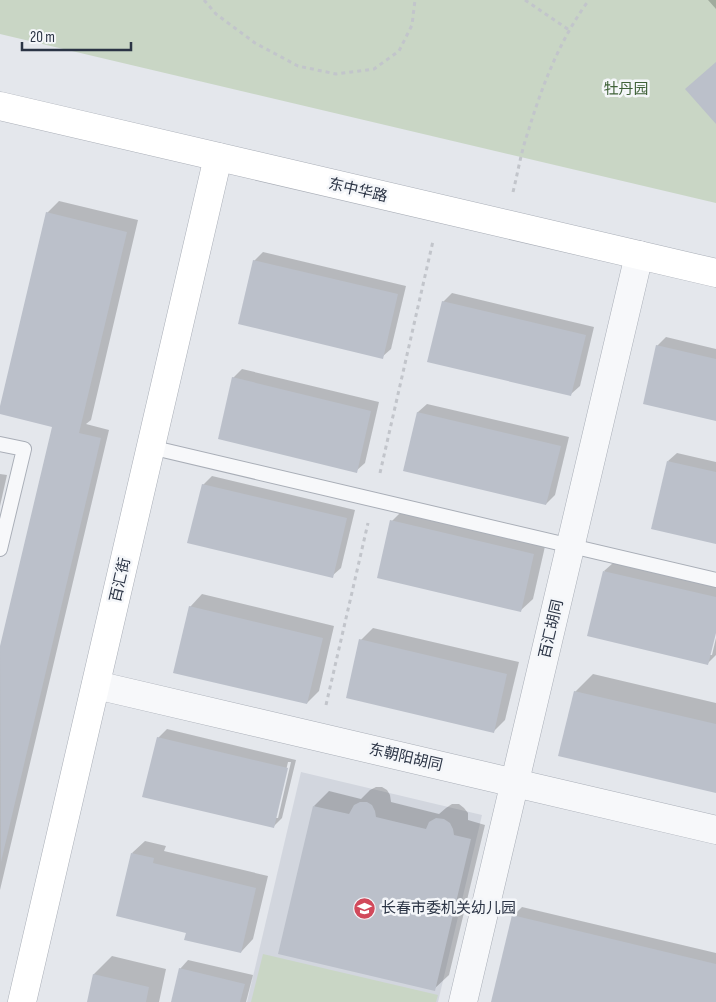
<svg xmlns="http://www.w3.org/2000/svg" width="716" height="1002" viewBox="0 0 716 1002" font-family="'Sofia Sans Condensed','Noto Sans SC',sans-serif">
  <rect width="100%" height="100%" fill="#e4e7ec"/>
  <polygon fill="#d2d6de" points="301,772 482,815 438,1002 247,1002"/>
  <g fill="#c9d6c5">
    <polygon points="0,0 716,0 716,203 0,34"/>
    <polygon points="263,954 438,995 436,1002 251,1002"/>
  </g>
  <g fill="#0003" fill-rule="evenodd">
    <polygon points="708,0 716,0 716,9"/>
    <polygon points="59,201 138,220 91,420 86,424 109,430 0,890 0,651 53,426 0,413 0,411 47,213"/>
    <polygon points="263,252 406,286 391,349 382,357 254,261"/>
    <polygon points="452,293 594,327 580,386 571,394 443,302"/>
    <polygon points="666,337 716,349 716,420 657,346"/>
    <polygon points="242,369 379,402 365,463 356,471 233,378"/>
    <polygon points="427,404 569,437 555,495 546,504 404,470 418,412"/>
    <polygon points="677,453 716,462 716,543 668,461"/>
    <polygon points="0,474 7,475 0,506"/>
    <polygon points="212,476 355,510 341,568 332,576 203,485"/>
    <polygon points="404,509 546,542 533,599 520,611 392,521"/>
    <polygon points="613,563 716,587 716,627 709,655 712,655 716,638 716,655 708,663 604,571"/>
    <polygon points="202,594 334,626 319,691 307,703 190,607"/>
    <polygon points="373,628 519,662 505,720 493,732 361,640"/>
    <polygon points="593,674 716,703 716,792 575,692"/>
    <path d="M167,729L296,760L282,818L274,826L158,738ZM288,762H291L278,818H275Z"/>
    <polygon points="376,787 382,787 387,790 390,795 391,802 439,814 446,808 452,804 459,804 464,808 468,813 468,820 485,825 449,975 434,989 314,806 329,791 361,799 370,790"/>
    <polygon points="145,841 166,846 164,851 268,876 253,939 241,952 188,932 132,853"/>
    <polygon points="522,907 716,953 716,1002 493,1002 513,916"/>
    <polygon points="112,956 166,969 159,1002 88,1002 94,974"/>
    <polygon points="188,960 253,975 246,1002 172,1002 180,969"/>
  </g>
  <g fill="#bbc0ca">
    <polygon points="716,62 716,124 685,89"/>
    <polygon points="46,212 127,232 79,433 101,438 1,862 0,646 52,427 0,414 0,406"/>
    <polygon points="253,260 398,294 383,359 238,324"/>
    <polygon points="442,301 586,335 571,396 427,362"/>
    <polygon points="656,345 716,359 716,421 643,404"/>
    <polygon points="232,377 371,411 357,473 218,439"/>
    <polygon points="417,412 561,446 546,505 403,471"/>
    <polygon points="667,461 716,472 716,544 651,529"/>
    <polygon points="202,484 347,518 333,578 187,543"/>
    <polygon points="390,520 534,554 521,612 377,578"/>
    <polygon points="603,571 716,597 716,633 708,665 587,636"/>
    <polygon points="189,606 323,638 307,704 173,673"/>
    <polygon points="359,639 507,674 494,733 346,698"/>
    <polygon points="574,691 716,724 716,793 558,756"/>
    <polygon points="157,737 288,768 274,828 142,797"/>
    <polygon points="360,802 367,802 372,805 375,811 376,817 426,829 429,822 436,818 444,819 450,823 453,829 454,835 471,839 435,991 278,954 313,806 349,814 354,805"/>
    <polygon points="131,853 154,858 153,863 256,888 241,953 184,940 186,933 116,916"/>
    <polygon points="512,915 716,964 716,1002 491,1002"/>
    <polygon points="179,968 245,984 240,1002 171,1002"/>
    <polygon points="93,974 149,987 146,1002 87,1002"/>
  </g>
  <g fill="none" stroke-linecap="round" stroke-linejoin="round">
    <defs>
      <g id="lane">
        <polyline points="0,444 24,449 0,549"/>
        <polyline points="150,447 716,580"/>
      </g>
      <g id="street">
        <polyline points="96,685 716,830"/>
        <polyline points="463,1002 639,255"/>
      </g>
      <g id="secondary">
        <polyline points="0,106 716,273"/>
        <polyline points="22,1002 218,157"/>
      </g>
    </defs>
    <use href="#lane" stroke="#a9aeb7" stroke-width="16"/>
    <use href="#street" stroke="#a9aeb7" stroke-width="29"/>
    <use href="#secondary" stroke="#a9aeb7" stroke-width="29"/>
    <g stroke="#c2c5cb" stroke-width="3" stroke-dasharray="4 4" stroke-linecap="butt">
      <polyline points="204,0 216,14 255,43 298,66 336,74 374,69 399,51 412,25 415,0"/>
      <polyline points="525,0 569,30"/>
      <path d="M513,192C518,172 521,152 528,132C542,86 560,39 589,0"/>
      <polyline points="380,473 433,241"/>
      <polyline points="326,705 368,523"/>
    </g>
    <use href="#lane" stroke="#f7f8fa" stroke-width="14"/>
    <use href="#street" stroke="#f7f8fa" stroke-width="28"/>
    <use href="#secondary" stroke="#fff" stroke-width="28"/>
  </g>
  <defs>
    <symbol id="school-disc" viewBox="-11 -11 22 22"><circle r="9.5" fill="#d1495b" stroke="#f4f6f9"/><path d="M0-5L7-2L0 1L-7-2ZM-4 1L0 2.5L4 1V4Q0 6-4 4Z" fill="#fff"/></symbol>
  </defs>
  <g fill-rule="evenodd">
    <use href="#school-disc" x="352" y="896" width="25" height="25"/>
  </g>
  <g text-anchor="middle" stroke-width="5" stroke-linejoin="round" paint-order="stroke">
    <g font-size="15" fill="#3f6138" stroke="#f4f6f9">
      <text x="626" y="94">牡丹园</text>
    </g>
    <g font-size="15" fill="#2b3445" stroke="#f4f6f9">
      <text transform="translate(358 190) rotate(13)" y="5">东中华路</text>
      <text transform="translate(120 580) rotate(-77)" y="5">百汇街</text>
      <text transform="translate(551 629) rotate(-77)" y="5">百汇胡同</text>
      <text transform="translate(406 757) rotate(13)" y="5">东朝阳胡同</text>
    </g>
    <g font-size="15" fill="#2b3445" stroke="#f4f6f9" text-anchor="start">
      <text x="381" y="913">长春市委机关幼儿园</text>
    </g>
  </g>
  <path d="M22 42v8h109v-8" fill="none" stroke="#2b3445" stroke-width="2.5"/>
  <text x="30" y="42" font-size="15" fill="#2b3445" stroke="#f4f6f9" stroke-width="4" paint-order="stroke">20 m</text>
</svg>
